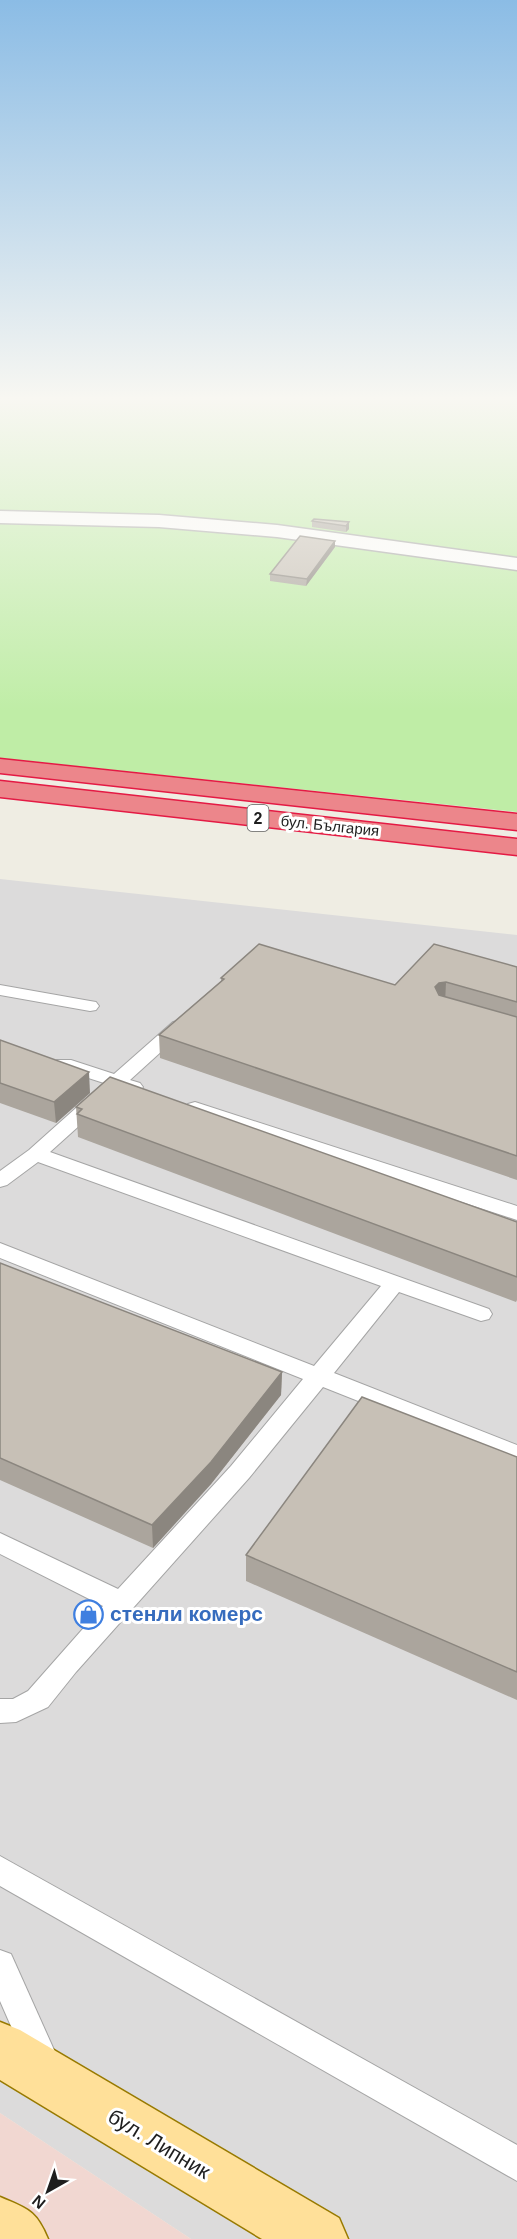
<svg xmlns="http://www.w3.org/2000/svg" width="517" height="2239" viewBox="0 0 517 2239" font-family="Arial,sans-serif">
  <rect width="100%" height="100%" fill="#efede3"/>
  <polygon fill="#dcdbdb" points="0,879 517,935 517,2239 191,2239 0,2113"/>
  <polygon fill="#f1d7d1" points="0,2113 191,2239 0,2239"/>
  <polygon fill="#bfeda6" points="0,399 517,399 517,812 0,758"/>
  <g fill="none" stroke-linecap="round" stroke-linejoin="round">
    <defs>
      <g id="lane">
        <polygon points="0,985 90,1001 96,1002 99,1006 96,1010 90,1011 0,995"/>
        <polygon points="179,1021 185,1022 188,1026 185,1030 130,1080 140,1083 143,1087 140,1091 133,1093 120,1089 50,1152 489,1309 492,1314 489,1319 481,1321 399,1292 334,1373 517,1445 517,1464 323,1387 249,1478 76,1672 48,1707 16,1722 0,1723 0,1699 13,1699 28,1691 103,1606 0,1554 0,1533 118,1589 231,1466 303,1379 0,1258 0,1243 314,1366 381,1286 38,1162 7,1185 0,1187 0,1171 29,1150 104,1083 57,1068 55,1064 57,1060 71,1060 114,1074 173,1022"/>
        <polygon points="195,1102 517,1206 517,1220 188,1112 185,1108 188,1104"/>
        <polygon points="0,1856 517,2145 517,2181 0,1886"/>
        <polygon points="0,1950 11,1954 59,2061 55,2072 43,2077 31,2072 0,2001"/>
      </g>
      <polygon id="street" points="0,511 159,515 277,525 517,558 517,570 277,537 159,527 0,523"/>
      <g id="primary">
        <polygon points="0,2022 20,2030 339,2218 348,2239 262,2239 0,2080"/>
        <path d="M0,2197C28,2209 36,2210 48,2239H0Z"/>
      </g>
      <g id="highway">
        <polygon points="0,759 517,814 517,830 0,773"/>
        <polygon points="0,781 517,839 517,855 0,797"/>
      </g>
    </defs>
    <use href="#lane" stroke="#a5a5a5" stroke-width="2"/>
    <use href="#street" stroke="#a5a5a5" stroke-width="3"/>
    <use href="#primary" stroke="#987a00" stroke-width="3"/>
    <use href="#highway" stroke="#e41a44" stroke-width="3"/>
    <use href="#lane" fill="#fff" fill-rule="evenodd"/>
    <use href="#street" fill="#fff" fill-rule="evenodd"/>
    <use href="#primary" fill="#ffe099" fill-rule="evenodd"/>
    <use href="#highway" fill="#ec868b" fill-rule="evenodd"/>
  </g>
  <g fill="#aba59d">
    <polygon points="312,521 349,522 349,529 346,532 312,527"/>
    <polygon points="335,547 306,586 270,581 270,574"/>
    <polygon points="517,967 517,1180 160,1058 159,1035 221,981 221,978 395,985"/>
    <polygon points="0,1040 90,1093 56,1123 0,1103"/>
    <polygon points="76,1107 517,1222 517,1300 516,1302 78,1137"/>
    <polygon points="0,1263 282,1372 281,1395 211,1484 153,1548 0,1480"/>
    <polygon points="517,1457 517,1700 246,1581 246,1555"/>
  </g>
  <g fill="#8b867f">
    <polygon points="349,522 349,529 346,532 346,526"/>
    <polygon points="335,541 335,547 306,586 307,579"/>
    <polygon points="446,982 445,1004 435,987 439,983"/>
    <polygon points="89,1072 90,1093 56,1123 54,1102"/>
    <polygon points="282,1372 281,1395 211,1484 153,1548 152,1525"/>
  </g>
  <g fill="#c7c0b6" stroke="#8b867f" stroke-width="1.5">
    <polygon points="314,519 349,522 346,526 312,521"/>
    <polygon points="300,536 335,541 307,579 270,574"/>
    <polygon points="259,944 395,985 434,944 517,967 517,1002 446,982 439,983 435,987 439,995 517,1017 517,1156 159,1035 224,979 221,978"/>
    <polygon points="0,1040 89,1072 54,1102 0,1083"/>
    <polygon points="110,1077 517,1222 517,1277 77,1114 82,1109 76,1107"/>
    <polygon points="0,1263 282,1372 211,1462 152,1525 0,1458"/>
    <polygon points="362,1397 517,1457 517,1672 246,1555"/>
  </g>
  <linearGradient id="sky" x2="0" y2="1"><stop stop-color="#8bbce5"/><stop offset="0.56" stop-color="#f8f7f2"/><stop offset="1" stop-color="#f8f7f2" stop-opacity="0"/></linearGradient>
  <rect width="517" height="712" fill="url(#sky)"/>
  <defs>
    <symbol id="shop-ring" viewBox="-11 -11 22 22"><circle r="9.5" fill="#fff" stroke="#3f7fe0" stroke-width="1.5"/><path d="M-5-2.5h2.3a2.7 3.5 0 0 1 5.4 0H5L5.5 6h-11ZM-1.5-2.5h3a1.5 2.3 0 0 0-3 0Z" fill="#3f7fe0"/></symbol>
  </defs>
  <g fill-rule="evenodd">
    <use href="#shop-ring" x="72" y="1598" width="33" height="33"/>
  </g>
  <g text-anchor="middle" stroke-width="6" stroke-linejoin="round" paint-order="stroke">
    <g font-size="15" fill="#1e1e1e" stroke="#fff">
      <text transform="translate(330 826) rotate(6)" y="5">бул. България</text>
    </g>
    <rect fill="#fff" stroke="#626262" stroke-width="1.5" x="247.5" y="805" width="21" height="26" rx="4.5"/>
    <g font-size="16" font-weight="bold" fill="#1e1e1e">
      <text x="258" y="824">2</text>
    </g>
    <g font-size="21" font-weight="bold" fill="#366cbe" stroke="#fff" text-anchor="start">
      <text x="110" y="1621">стенли комерс</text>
    </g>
    <g font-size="21" fill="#1e1e1e" stroke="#fff">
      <text transform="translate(159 2144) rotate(31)" y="7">бул. Липник</text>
    </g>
  </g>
  <g transform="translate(48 2191) rotate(220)" stroke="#ffffff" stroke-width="4.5" paint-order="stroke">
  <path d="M0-4.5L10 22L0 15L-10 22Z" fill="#1e1e1e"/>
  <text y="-9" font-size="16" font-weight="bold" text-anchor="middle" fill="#1e1e1e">N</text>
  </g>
</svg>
